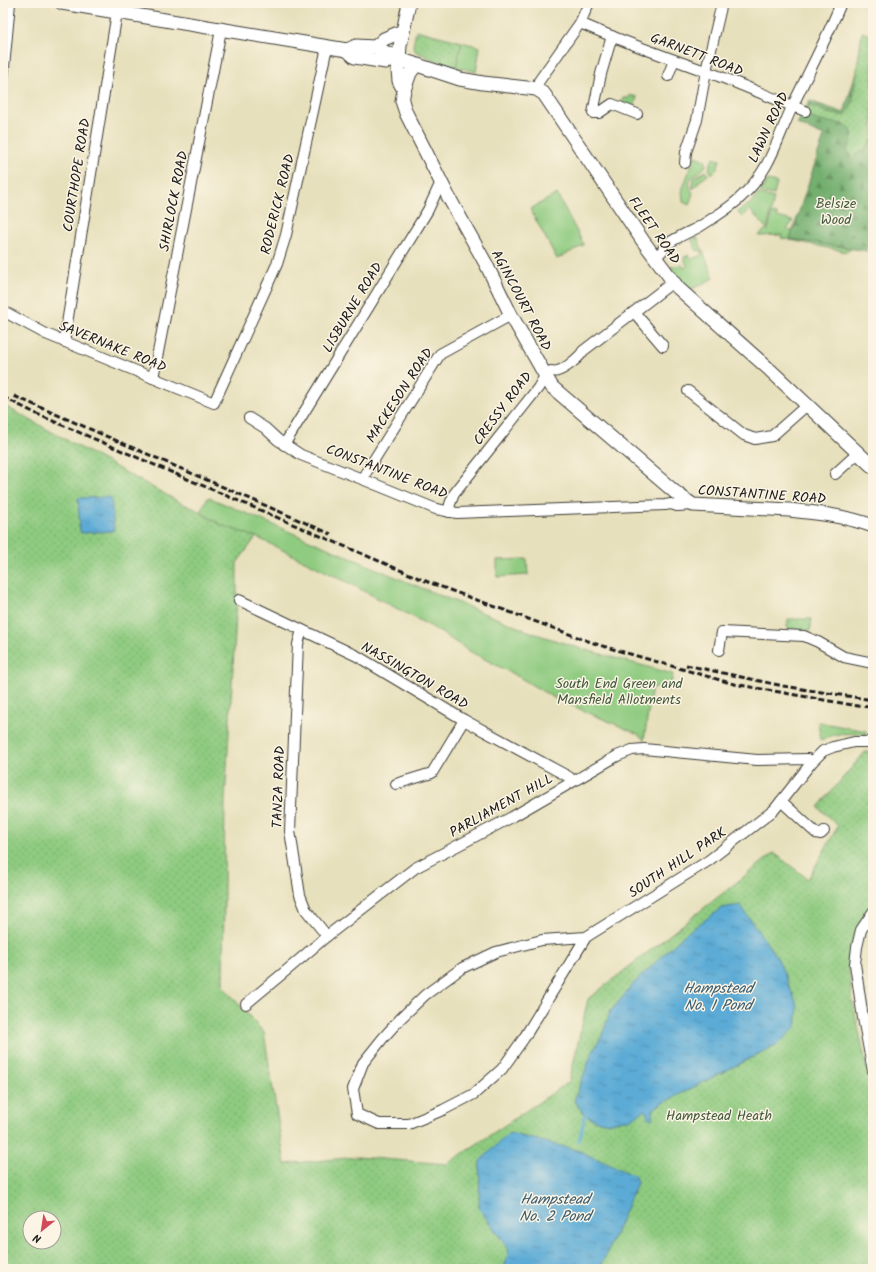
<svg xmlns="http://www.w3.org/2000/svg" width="876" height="1272" viewBox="0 0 876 1272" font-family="Kalam,sans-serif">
  <defs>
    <pattern id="forest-firs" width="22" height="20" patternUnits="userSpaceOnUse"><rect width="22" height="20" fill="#73af6e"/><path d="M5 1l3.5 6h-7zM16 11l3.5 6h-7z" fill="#5e8e5a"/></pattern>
    <pattern id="park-dots" width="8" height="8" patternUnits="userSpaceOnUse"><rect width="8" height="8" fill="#8fcb80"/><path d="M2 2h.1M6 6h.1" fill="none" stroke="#7bae6e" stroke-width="1.8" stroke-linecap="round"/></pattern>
    <pattern id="water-ripples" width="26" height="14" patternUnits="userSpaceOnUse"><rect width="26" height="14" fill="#5cabd6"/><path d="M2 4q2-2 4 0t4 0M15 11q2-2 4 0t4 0" fill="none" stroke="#4b8aad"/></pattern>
  </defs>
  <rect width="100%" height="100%" fill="#fcf5e5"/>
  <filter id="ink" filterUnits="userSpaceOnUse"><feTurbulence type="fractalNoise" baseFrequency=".025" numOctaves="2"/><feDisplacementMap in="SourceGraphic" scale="8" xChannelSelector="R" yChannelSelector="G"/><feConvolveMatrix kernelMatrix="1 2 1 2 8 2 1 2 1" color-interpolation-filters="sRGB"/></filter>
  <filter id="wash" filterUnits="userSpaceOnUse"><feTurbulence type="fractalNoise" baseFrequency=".012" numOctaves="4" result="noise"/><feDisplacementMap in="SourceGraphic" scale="16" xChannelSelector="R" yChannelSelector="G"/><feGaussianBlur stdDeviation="0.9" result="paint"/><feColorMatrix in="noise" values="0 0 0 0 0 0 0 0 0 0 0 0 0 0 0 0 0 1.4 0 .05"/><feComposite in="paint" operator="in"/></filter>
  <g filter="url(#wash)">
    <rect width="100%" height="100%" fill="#e7e0bc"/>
    <g fill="#8fcb80" stroke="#56744e">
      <polygon points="462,42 480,47 476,72 456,67"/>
      <path d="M695,156L705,160L706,165C701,176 681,176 693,193L689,205L683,202L682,190Z"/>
      <polygon points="713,158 720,160 717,169 712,174 709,169"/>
      <polygon points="706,171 708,175 697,183 697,185 693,189 692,185 694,178"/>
      <polygon points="768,180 777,183 774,195 760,192"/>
      <polygon points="557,194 584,245 557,259 530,209"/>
      <polygon points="758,194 774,198 767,229 750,210 742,217 737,212 750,204"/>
      <polygon points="772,213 777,214 777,217 793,221 787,230 858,244 847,252 781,238 782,235 758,236 766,229 768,231"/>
      <polygon points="697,237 714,278 688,291 670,267 682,265 684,268 687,266 684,257 689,255 691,259 702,255 700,250 697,251 691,239"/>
      <polygon points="208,497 412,584 533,633 579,648 673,674 670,690 652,687 644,740 638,734 554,698 517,676 471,652 432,627 343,580 256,537 228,529 200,512"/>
      <polygon points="527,559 528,575 497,577 497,560"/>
      <path d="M818,722L866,731V735C848,733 837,732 821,740Z"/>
    </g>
    <polygon fill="url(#forest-firs)" stroke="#486645" points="855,75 873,75 873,189 870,200 873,201 873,245 866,247 867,251 790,239 824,136 797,124 810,101 844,113"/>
    <g fill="url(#park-dots)" stroke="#56744e" fill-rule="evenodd">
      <polygon points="416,30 462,42 456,67 434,60 415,51 413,46"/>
      <path d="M862,32L873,36V138L864,151H860L853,158L847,151L853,136L851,129C841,120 829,124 817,120C813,119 810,117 806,115V112L809,105L828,113L845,116L851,107L853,99Z"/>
      <polygon points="630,95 637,97 634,110 623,105 622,98 629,98"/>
      <path d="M3,405L181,503L193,508L221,525L256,537L237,563V600L225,800L223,986L264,1033L285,1164L357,1157L447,1164L569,1082L588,999L774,853L808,879L838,826L818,807L865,752H873V902L858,925L852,942L850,956L849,971L853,1004L873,1095V1269H3ZM30,1218H54V1242H30Z"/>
      <polygon points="788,619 812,619 810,631 787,628"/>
    </g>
    <g fill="url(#water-ripples)" stroke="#3c6479">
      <polygon points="109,497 111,498 114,529 113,531 81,533 80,531 78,498"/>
      <polygon points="740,905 778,959 798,1007 796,1027 778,1044 657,1106 653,1111 652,1119 650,1119 644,1110 633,1118 610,1123 594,1120 585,1115 574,1101 579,1087 592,1053 602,1035 610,1012 636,981 685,934 722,908"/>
      <polygon points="509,1133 577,1150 635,1176 637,1183 600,1269 504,1269 509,1250 479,1208 480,1161"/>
    </g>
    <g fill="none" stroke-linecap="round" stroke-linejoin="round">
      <polyline stroke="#5cabd6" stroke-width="3" points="579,1141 585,1115 589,1113"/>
    </g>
  </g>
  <g filter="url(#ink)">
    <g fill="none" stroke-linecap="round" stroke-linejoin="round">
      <defs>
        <g id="minor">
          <path d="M580,23C621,41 663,56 705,71C739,83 771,98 805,111"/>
          <polyline points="612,36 601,74 593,113 599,113 612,104 637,114"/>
          <polyline points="668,76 674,60"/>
          <polyline points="3,78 10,3"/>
          <polyline points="536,89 539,81 580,23 589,3"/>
          <polyline points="685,163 686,152 697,120 706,71 722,3"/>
          <path d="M655,258L664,249V246C675,238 687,233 699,227C713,218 729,209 741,197C771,170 777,139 793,105C809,71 827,38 841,3"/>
          <polyline points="3,311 46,334 214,403 277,264 286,235 327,47"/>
          <polyline points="634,312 663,346"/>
          <polyline points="64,342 117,12"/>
          <polyline points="153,378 221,30"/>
          <polyline points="688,391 744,435 755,439 772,436 807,405"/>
          <polyline points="249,418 265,428 278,440 301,455 362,479 436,509 457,513 665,505 671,504 677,506 693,505"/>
          <polyline points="284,445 428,210 441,182"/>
          <polyline points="835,474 858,453"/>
          <polyline points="362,479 440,354 511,315"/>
          <path d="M449,512L450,504L454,494L538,388L545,376L551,371C552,371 557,372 557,371C564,370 580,357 583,351L673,282"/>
          <polyline points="239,600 357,656 464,720 569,777 573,781"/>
          <polyline points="302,630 298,644 290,831 300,895 306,910 327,936"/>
          <polyline points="719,650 722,632 804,636 818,642 844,657 873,663"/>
          <polyline points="396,784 432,773 464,720"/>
          <polyline points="781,801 816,833 821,834 824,831"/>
          <polyline points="873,912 861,930 857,947 855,964 863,1018 873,1071"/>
          <polyline points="586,937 542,940 496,952 462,968 425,995 401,1018 383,1038 363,1063 353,1089 357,1114 379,1124 409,1124 443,1110 474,1094 502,1069 524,1038 586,937 708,861 774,810 812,762 823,751 833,747 854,742 873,742"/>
          <polyline points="246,1004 293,965 327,936 415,868 512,817 617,756 632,750 644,749 757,760 808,759 812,762"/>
        </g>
        <g id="major">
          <polyline points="62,3 347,50 355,57 386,62 399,59"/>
          <path d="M409,3L400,46L398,70L399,81L404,90L402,101L406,113L448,196L486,264L511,315L552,387L676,493L693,505L789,510C818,513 846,516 873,526"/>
          <polyline points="375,47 384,39 403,31"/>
          <polyline points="347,50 356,46 375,47 399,59 460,79 483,83 536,89 544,94 643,241 678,288 770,370 873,467"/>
          <polyline points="404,90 410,73 416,65"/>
        </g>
      </defs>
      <use href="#minor" stroke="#3a3934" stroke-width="12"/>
      <use href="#major" stroke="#3a3934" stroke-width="15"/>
      <use href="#minor" stroke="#fff" stroke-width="10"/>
      <use href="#major" stroke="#fff" stroke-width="13"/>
      <g stroke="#1c1c1c" stroke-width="3" stroke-dasharray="6 3" stroke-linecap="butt">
        <polyline points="14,396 331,534"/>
        <polyline points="3,397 39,415 171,472 428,582 599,645 734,684 858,706 873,707"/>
        <polyline points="686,665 783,686 873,700"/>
      </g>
    </g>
  </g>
  <g text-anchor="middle" stroke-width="3" stroke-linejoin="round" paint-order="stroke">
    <g font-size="14" fill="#1c1c1c" stroke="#fcf5e5">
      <text transform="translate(697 54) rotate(21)" y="5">GARNETT ROAD</text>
      <text transform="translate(768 127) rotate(-65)" y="5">LAWN ROAD</text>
      <text transform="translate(76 175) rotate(-81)" y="5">COURTHOPE ROAD</text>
      <text transform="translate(173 201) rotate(-79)" y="5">SHIRLOCK ROAD</text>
      <text transform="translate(277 204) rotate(-76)" y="5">RODERICK ROAD</text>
      <text transform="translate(655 230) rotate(55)" y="5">FLEET ROAD</text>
      <text transform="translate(522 300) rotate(62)" y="5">AGINCOURT ROAD</text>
      <text transform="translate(352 307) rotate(-59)" y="5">LISBURNE ROAD</text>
      <text transform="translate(113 346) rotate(22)" y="5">SAVERNAKE ROAD</text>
      <text transform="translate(399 395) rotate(-57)" y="5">MACKESON ROAD</text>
      <text transform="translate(502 408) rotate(-53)" y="5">CRESSY ROAD</text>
      <text transform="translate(387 471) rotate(21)" y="5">CONSTANTINE ROAD</text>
      <text transform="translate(762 494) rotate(4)" y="5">CONSTANTINE ROAD</text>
      <text transform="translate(415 675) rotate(30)" y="5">NASSINGTON ROAD</text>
      <text transform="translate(278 787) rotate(-88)" y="5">TANZA ROAD</text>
      <text transform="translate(501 805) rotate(-29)" y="5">PARLIAMENT HILL</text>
      <text transform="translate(677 862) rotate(-34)" y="5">SOUTH HILL PARK</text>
    </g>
    <g font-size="14" fill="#44593f" stroke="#fcf5e5">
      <text x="836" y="208">Belsize<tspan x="836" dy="16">Wood</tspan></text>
      <text x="619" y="688">South End Green and<tspan x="619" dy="16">Mansfield Allotments</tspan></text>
      <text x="719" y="1120">Hampstead Heath</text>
    </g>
    <g font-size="15" font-style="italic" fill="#395c70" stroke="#fcf5e5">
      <text x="718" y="993">Hampstead<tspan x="718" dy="17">No. 1 Pond</tspan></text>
      <text x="555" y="1204">Hampstead<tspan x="555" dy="17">No. 2 Pond</tspan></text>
    </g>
  </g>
  <rect width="876" height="1272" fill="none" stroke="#fcf5e5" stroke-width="16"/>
  <g transform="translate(42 1230) rotate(210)"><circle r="19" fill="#fcf5e5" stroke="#a29e95"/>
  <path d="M0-3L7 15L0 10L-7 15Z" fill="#d1495b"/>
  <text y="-6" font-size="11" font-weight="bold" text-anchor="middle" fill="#1c1c1c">N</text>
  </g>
</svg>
